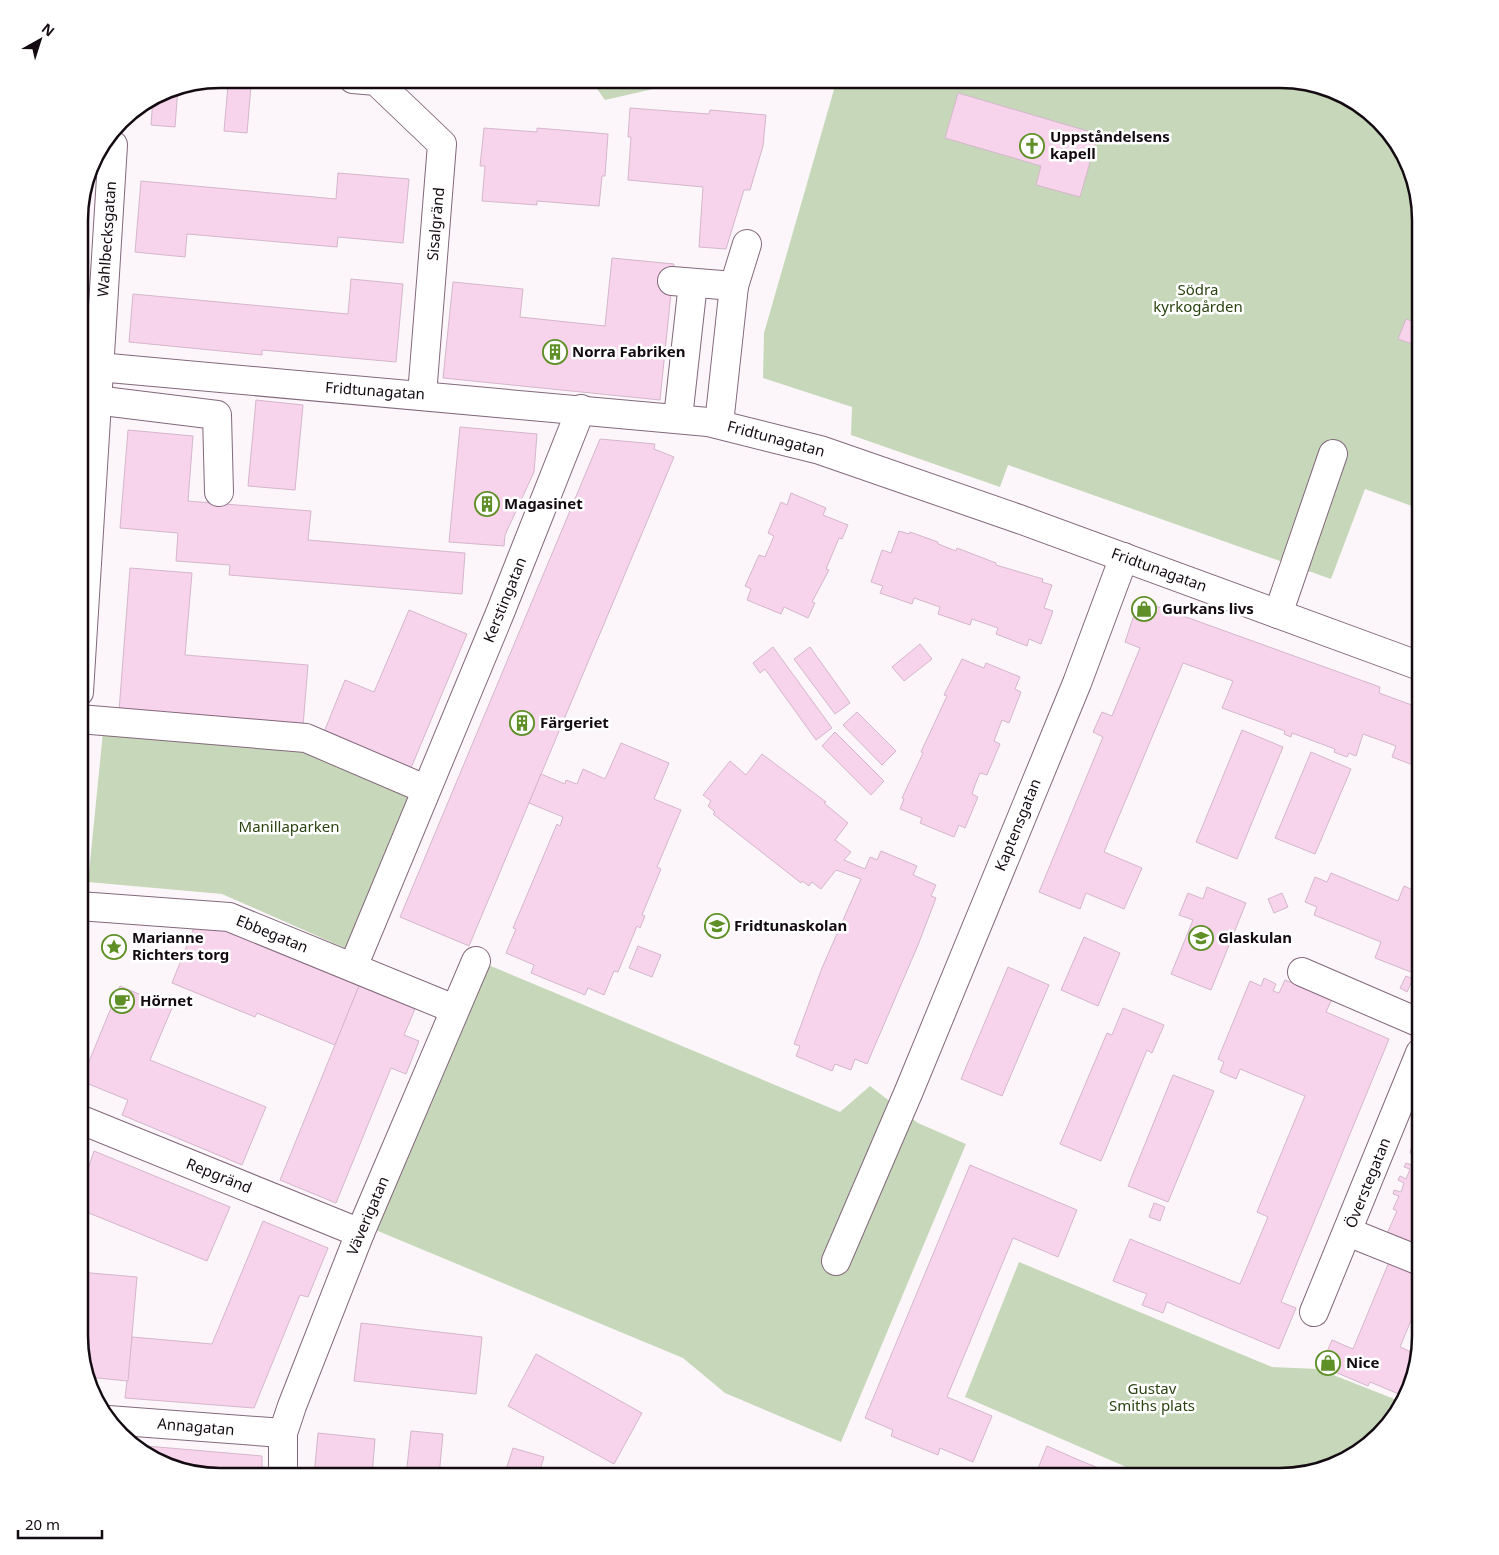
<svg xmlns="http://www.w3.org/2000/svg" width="1499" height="1555" viewBox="0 0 1499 1555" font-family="'Noto Sans',sans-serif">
  <rect width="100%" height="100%" fill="#fcf6fa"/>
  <g fill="#c7d8ba">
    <polygon points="590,79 697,79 605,100"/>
    <polygon points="837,79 1288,79 1342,93 1385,127 1410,166 1420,220 1420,509 1365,489 1331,579 1008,465 1000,487 851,435 852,407 763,378 764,333"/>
    <polygon points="104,722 306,738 416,786 349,950 222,894 88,882"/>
    <polygon points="481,962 840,1112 870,1086 918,1123 966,1144 841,1442 725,1393 683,1358 373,1229"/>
    <polygon points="1019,1262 1272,1367 1318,1369 1402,1402 1372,1441 1333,1466 1279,1476 1147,1476 965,1397"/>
  </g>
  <g fill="#f7d3ec" stroke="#d4b7cb">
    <polygon points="228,85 251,86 247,133 224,131"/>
    <polygon points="178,87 175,127 151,125 153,98 166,89"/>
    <polygon points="958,93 1098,134 1080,197 1036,185 1041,166 945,138"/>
    <polygon points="630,108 709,114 710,110 766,115 763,146 750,190 744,190 726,249 699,247 703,187 628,180 631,137 628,137"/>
    <polygon points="484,128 537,132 537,128 608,134 605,176 602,176 599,206 537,201 537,205 482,201 485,166 480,166"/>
    <polygon points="338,173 409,179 403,243 338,237 337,247 187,234 185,257 135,252 141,181 336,199"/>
    <polygon points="84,193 79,256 79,210"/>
    <polygon points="612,258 674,264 660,400 443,378 453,282 523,289 520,317 605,326"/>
    <polygon points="351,279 403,284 396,362 262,350 262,355 129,342 133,294 348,314"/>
    <polygon points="1406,319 1420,324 1418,346 1398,339"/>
    <polygon points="256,400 303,405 295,490 248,486"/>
    <polygon points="460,427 537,434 534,472 505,535 504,546 449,542"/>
    <polygon points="128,430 193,436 188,501 311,511 308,540 465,553 462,594 229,575 230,565 176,561 178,533 120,528"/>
    <polygon points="600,439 655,444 654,449 674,457 469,946 400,917"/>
    <polygon points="791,493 826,508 823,515 848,525 842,539 839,538 826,569 829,570 812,602 815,603 808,618 784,607 781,614 747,600 751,589 745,586 759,555 765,557 774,536 768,533 781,502 787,505"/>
    <polygon points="899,531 909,534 910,532 938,542 938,544 956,551 957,548 996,563 996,565 1043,579 1042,582 1052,585 1044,608 1053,611 1041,644 1029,639 1027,646 996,634 998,628 972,619 970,625 938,614 940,607 914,598 912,604 880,593 883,586 871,582 882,550 891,553"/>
    <polygon points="130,568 192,573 185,655 308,665 303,726 119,711"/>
    <polygon points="1139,600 1380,687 1379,693 1420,708 1420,755 1418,754 1413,765 1392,757 1396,746 1363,734 1356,756 1349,753 1347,757 1334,752 1335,749 1292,733 1291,737 1284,734 1285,731 1222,708 1233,681 1183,663 1104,852 1142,868 1124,909 1086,893 1080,909 1039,892 1103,737 1093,732 1102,712 1112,716 1140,648 1125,642"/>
    <polygon points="409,610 467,634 411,768 324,732 345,680 374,692"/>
    <polygon points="920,644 932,659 904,681 892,667"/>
    <polygon points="773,647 832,728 816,740 765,669 760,673 753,663"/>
    <polygon points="810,647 850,703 835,714 794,659"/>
    <polygon points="962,659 984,668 986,663 1020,677 1015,689 1021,692 1009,723 1002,720 994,741 1000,744 987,775 980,773 975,785 972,794 978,797 965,828 959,825 954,837 920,823 922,818 900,809 904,799 902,798 923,753 921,752 947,696 944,695"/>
    <polygon points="857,712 896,751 882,765 843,725"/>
    <polygon points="1242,730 1283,747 1237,859 1196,842"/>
    <polygon points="835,732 884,781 871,795 822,746"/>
    <polygon points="621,743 669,763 654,799 681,810 657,867 661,869 642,915 645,916 640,928 637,926 618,972 614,971 604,995 588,988 585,995 531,973 534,965 506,953 516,929 513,928 557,824 560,826 563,817 529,803 541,774 565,784 566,780 577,784 583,769 605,779"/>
    <polygon points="1311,752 1351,769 1315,854 1275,838"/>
    <polygon points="762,754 826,802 824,803 848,823 835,840 851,852 844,860 865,869 870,857 877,860 881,851 917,866 913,875 936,885 931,896 936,898 918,945 867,1064 855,1059 851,1070 835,1064 832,1071 796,1056 800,1046 794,1044 822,968 861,879 836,870 821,889 812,882 809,886 802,881 801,883 713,814 715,812 708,806 711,801 703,795 730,761 746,775"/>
    <polygon points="1420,872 1420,965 1416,974 1375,958 1381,942 1314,915 1317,907 1305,902 1315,877 1327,882 1331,873 1398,901 1404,886 1413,890"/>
    <polygon points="1207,887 1246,903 1211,990 1171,974 1193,920 1179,915 1188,893 1203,899"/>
    <polygon points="1282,893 1288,907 1274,913 1268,899"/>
    <polygon points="195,925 214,926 359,986 335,1045 257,1013 255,1017 172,983"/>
    <polygon points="1084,937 1120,953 1098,1006 1061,990"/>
    <polygon points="638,946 661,955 652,977 629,968"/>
    <polygon points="1008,967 1049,985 1002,1096 961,1079"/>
    <polygon points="1406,976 1413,979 1407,992 1400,988"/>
    <polygon points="1264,978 1276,984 1273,991 1279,993 1285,980 1332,999 1326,1012 1389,1039 1281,1302 1296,1308 1279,1349 1167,1302 1163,1313 1142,1305 1147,1294 1113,1281 1130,1239 1240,1284 1268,1217 1257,1212 1305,1096 1240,1069 1236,1079 1220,1072 1224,1062 1218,1059 1250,981 1261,986"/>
    <polygon points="120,986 172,1008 150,1060 266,1107 242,1165 122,1115 128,1100 81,1081"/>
    <polygon points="359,986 415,1009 404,1035 419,1041 406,1074 391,1068 336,1203 280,1180"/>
    <polygon points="1123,1008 1164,1025 1152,1053 1147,1050 1101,1161 1060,1144 1107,1033 1112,1035"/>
    <polygon points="1173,1075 1214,1091 1168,1202 1128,1186"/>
    <polygon points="1420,1145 1420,1253 1385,1238 1397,1211 1393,1209 1399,1196 1393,1194 1394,1190 1401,1192 1404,1183 1398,1180 1400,1176 1406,1179 1410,1169 1404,1167 1406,1163 1412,1165 1416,1156 1410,1153 1411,1149 1418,1152"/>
    <polygon points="94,1151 230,1207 207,1261 79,1209 79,1196"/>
    <polygon points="970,1165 1077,1210 1058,1257 1013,1238 947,1397 992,1416 973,1462 940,1448 938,1455 891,1436 893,1430 865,1418"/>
    <polygon points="1154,1203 1165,1207 1160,1221 1149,1217"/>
    <polygon points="263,1221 328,1248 308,1297 300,1295 254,1408 125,1398 132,1337 212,1344"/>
    <polygon points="1389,1262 1420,1275 1420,1299 1400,1347 1416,1354 1406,1397 1370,1382 1368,1386 1321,1366 1332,1340 1353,1349"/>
    <polygon points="79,1272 137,1277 128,1381 87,1377 79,1335"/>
    <polygon points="361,1323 482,1337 476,1394 354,1381"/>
    <polygon points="536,1354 642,1413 614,1464 508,1406"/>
    <polygon points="411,1431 443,1434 439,1476 406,1476"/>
    <polygon points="318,1433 375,1439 372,1476 314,1476"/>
    <polygon points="135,1445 262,1456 262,1476 220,1476 158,1462"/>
    <polygon points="1047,1446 1081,1461 1119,1476 1035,1476"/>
    <polygon points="513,1448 544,1457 538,1476 504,1476"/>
    <polygon points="788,1468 810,1476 785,1476"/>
  </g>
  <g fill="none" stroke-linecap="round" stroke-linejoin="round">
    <defs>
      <g id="minor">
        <polyline points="353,79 376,81 442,144 422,395"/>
        <polyline points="672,281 734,286"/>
        <polyline points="98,367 708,422 820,450 1019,519 1420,666"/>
        <polyline points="79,398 217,415 219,492"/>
        <polyline points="678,418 693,283"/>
        <polyline points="719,424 734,286 747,244"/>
        <polyline points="1278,614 1333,454"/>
        <polyline points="79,692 113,145 104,144"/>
        <polyline points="79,719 306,738 425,789"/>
        <polyline points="79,906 229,917 454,1009"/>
        <polyline points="353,967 500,613 581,409"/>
        <polyline points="1302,972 1420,1023"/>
        <polyline points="79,1119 360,1233"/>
        <polyline points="1348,1232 1420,1261"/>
        <polyline points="836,1261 909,1091 1077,683 1124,557"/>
        <polyline points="1314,1312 1420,1053"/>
        <polyline points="108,1420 283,1433"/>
        <polyline points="283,1476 283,1433 292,1406 360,1233 476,961"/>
      </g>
    </defs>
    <use href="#minor" stroke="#83687b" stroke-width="30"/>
    <use href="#minor" stroke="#fff" stroke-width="28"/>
  </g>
  <defs>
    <symbol id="church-ring" viewBox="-11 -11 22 22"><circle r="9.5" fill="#fff" stroke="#5f9027" stroke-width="1.5"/><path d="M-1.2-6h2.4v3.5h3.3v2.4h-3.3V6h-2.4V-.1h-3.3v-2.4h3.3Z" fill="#5f9027"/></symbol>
    <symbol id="building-ring" viewBox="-11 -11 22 22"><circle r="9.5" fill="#fff" stroke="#5f9027" stroke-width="1.5"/><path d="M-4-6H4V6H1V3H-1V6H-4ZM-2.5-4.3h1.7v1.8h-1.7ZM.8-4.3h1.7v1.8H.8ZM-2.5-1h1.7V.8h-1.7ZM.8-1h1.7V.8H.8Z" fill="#5f9027"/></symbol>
    <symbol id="shop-ring" viewBox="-11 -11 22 22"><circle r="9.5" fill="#fff" stroke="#5f9027" stroke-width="1.5"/><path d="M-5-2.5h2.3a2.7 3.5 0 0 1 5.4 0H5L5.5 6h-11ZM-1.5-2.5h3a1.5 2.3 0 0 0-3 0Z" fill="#5f9027"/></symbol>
    <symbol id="school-ring" viewBox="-11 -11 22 22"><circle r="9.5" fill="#fff" stroke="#5f9027" stroke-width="1.5"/><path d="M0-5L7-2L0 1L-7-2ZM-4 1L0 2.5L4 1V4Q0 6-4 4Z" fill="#5f9027"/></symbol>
    <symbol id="sight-ring" viewBox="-11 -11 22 22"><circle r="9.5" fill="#fff" stroke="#5f9027" stroke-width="1.5"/><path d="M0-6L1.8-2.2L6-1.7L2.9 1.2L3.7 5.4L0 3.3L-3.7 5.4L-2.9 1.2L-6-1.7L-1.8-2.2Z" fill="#5f9027"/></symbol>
    <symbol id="cafe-ring" viewBox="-11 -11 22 22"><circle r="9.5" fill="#fff" stroke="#5f9027" stroke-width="1.5"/><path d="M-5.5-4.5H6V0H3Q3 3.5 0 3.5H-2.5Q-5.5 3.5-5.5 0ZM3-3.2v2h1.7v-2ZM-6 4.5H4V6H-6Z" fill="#5f9027"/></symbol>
  </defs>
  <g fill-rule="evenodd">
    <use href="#church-ring" x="1018" y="132" width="28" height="28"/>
    <use href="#building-ring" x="541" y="338" width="28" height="28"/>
    <use href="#building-ring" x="473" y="490" width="28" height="28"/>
    <use href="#shop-ring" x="1130" y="595" width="28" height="28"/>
    <use href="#building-ring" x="508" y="709" width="28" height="28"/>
    <use href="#school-ring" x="703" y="912" width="28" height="28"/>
    <use href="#school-ring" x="1187" y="924" width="28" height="28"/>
    <use href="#sight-ring" x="100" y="933" width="28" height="28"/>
    <use href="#cafe-ring" x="108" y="987" width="28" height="28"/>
    <use href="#shop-ring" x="1314" y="1349" width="28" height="28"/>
  </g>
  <g text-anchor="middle" stroke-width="5" stroke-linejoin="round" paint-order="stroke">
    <g font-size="15" font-weight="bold" fill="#140b12" stroke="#fff" text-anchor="start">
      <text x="1050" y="142">Uppståndelsens<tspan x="1050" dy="17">kapell</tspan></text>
      <text x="572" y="357">Norra Fabriken</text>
      <text x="504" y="509">Magasinet</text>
      <text x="1162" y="614">Gurkans livs</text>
      <text x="540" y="728">Färgeriet</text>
      <text x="734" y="931">Fridtunaskolan</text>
      <text x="132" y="943">Marianne<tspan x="132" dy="17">Richters torg</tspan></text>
      <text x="1218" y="943">Glaskulan</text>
      <text x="140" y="1006">Hörnet</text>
      <text x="1346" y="1368">Nice</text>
    </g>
    <g font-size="15" fill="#140b12" stroke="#fff">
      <text transform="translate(436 224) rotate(-85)" y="5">Sisalgränd</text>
      <text transform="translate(107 239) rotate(-86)" y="5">Wahlbecksgatan</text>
      <text transform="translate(375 391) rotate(4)" y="5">Fridtunagatan</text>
      <text transform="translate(776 439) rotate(15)" y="5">Fridtunagatan</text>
      <text transform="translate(1159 570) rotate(20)" y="5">Fridtunagatan</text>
      <text transform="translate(505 600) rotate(-68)" y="5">Kerstingatan</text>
      <text transform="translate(1018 825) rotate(-68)" y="5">Kaptensgatan</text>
      <text transform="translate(272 934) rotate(22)" y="5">Ebbegatan</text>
      <text transform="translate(219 1176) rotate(22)" y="5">Repgränd</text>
      <text transform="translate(1368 1183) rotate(-68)" y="5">Överstegatan</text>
      <text transform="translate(368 1216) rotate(-67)" y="5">Väverigatan</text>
      <text transform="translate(196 1427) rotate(5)" y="5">Annagatan</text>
    </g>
    <g font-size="15" fill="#2a4310" stroke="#fff">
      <text x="1198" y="295">Södra<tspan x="1198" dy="17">kyrkogården</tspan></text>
      <text x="289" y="832">Manillaparken</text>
      <text x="1152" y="1394">Gustav<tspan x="1152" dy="17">Smiths plats</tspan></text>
    </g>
  </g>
  <path d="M0 0H1499V1555H0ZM220 88H1280A132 132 0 0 1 1412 220V1336A132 132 0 0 1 1280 1468H220A132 132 0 0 1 88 1336V220A132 132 0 0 1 220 88Z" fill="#fff" fill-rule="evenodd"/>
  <path fill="none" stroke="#140b12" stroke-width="2.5" d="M220 88H1280A132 132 0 0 1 1412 220V1336A132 132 0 0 1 1280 1468H220A132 132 0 0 1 88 1336V220A132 132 0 0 1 220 88Z"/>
  <g transform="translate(40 40) rotate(39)" stroke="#ffffff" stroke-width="4" paint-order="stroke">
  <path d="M0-4L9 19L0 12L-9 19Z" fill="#140b12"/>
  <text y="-8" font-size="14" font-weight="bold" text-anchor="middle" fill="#140b12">N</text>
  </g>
  <path d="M18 1530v8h84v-8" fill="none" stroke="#140b12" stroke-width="2.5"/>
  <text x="25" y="1530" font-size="15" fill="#140b12" stroke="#ffffff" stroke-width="4" paint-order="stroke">20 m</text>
</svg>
